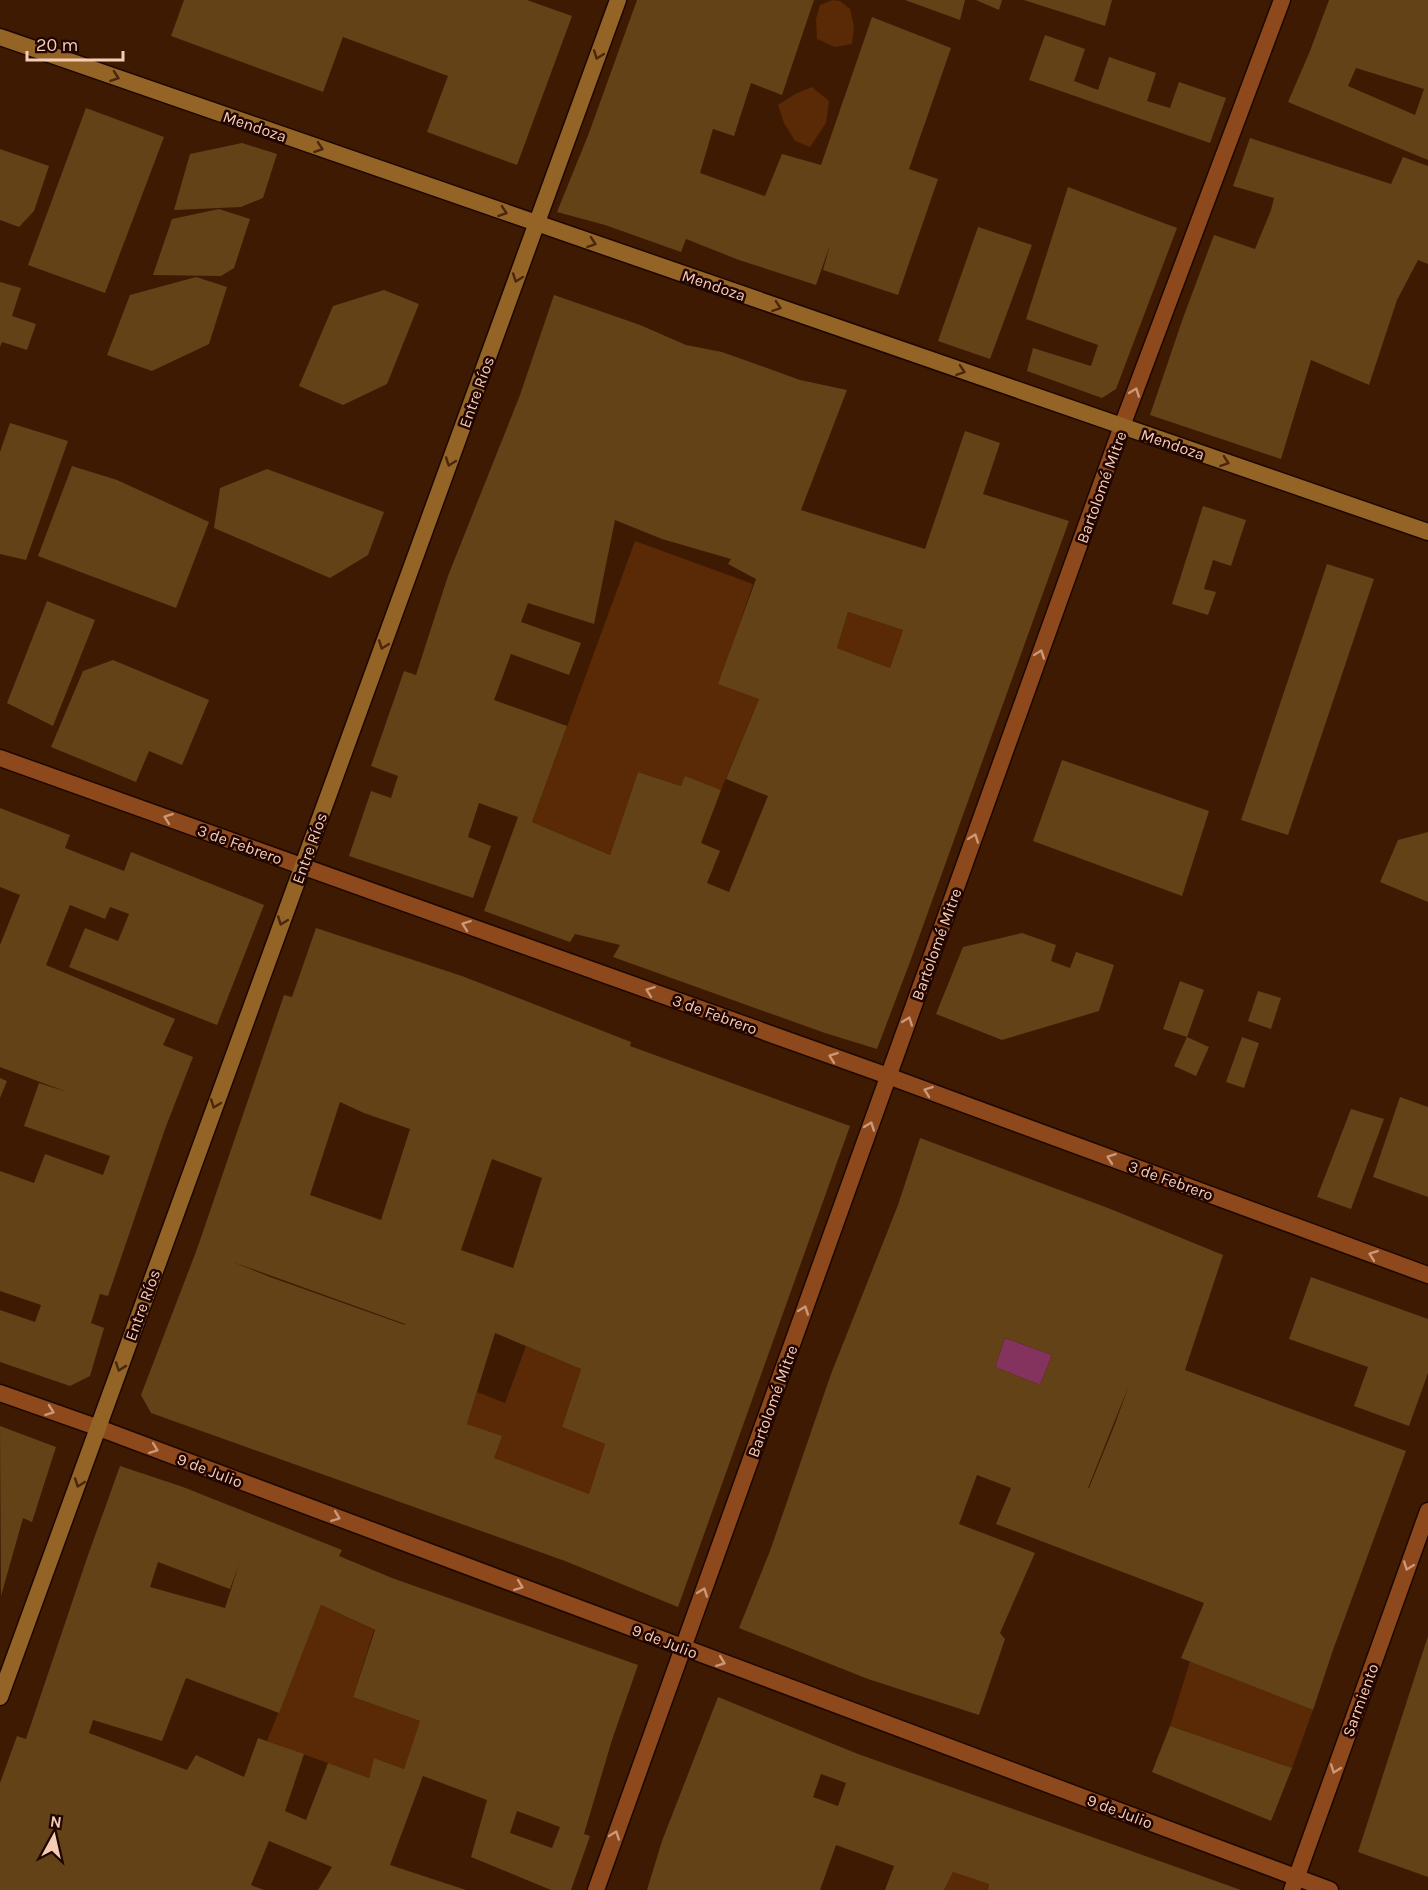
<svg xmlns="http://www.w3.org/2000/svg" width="1428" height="1890" viewBox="0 0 1428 1890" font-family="Karla,sans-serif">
  <rect width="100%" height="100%" fill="#3e1a03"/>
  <g fill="#5a2906">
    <polygon points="833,0 840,1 850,9 854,27 852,44 835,47 817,39 816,19 820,5"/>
    <polygon points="812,87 829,101 826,123 810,147 795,141 784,123 778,105 795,94"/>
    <polygon points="635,541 753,584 728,658 759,699 721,790 685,777 681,786 638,772 610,855 532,822"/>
    <polygon points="848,612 903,630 890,668 837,648"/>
    <polygon points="526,1346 581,1369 562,1427 605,1444 589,1494 493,1458 501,1436 467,1424 477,1392 505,1403"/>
    <polygon points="321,1605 374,1630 353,1697 420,1721 404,1769 374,1758 369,1778 267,1741"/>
    <polygon points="1190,1661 1313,1710 1292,1768 1170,1726"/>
    <polygon points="953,1872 989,1884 988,1890 944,1890"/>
  </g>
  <polygon fill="#84325e" points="1005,1338 1052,1355 1040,1385 995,1367"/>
  <g fill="#634217" fill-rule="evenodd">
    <polygon points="184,0 527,0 572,16 517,165 427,132 448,76 343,37 323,92 171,36"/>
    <polygon points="637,0 814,0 782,95 751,83 734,136 713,129 700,173 765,196 782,154 821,165 872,17 951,48 909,169 938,179 898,295 823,270 830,245 816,285 739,260 686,239 681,252 605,225 557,212 589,133"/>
    <polygon points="905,0 965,0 960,20"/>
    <polygon points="976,0 1002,0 999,10"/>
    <polygon points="1024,0 1112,0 1105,26"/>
    <path d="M1329,0H1428V160L1288,102L1310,51ZM1356,68L1424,89L1415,115L1348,86Z"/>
    <polygon points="1045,35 1085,49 1074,81 1098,90 1109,57 1156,73 1147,101 1170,108 1179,82 1226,98 1210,143 1029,80"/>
    <polygon points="86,108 164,137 105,293 28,265"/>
    <polygon points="1250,138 1391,184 1403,157 1428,166 1428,264 1418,260 1397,300 1369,385 1311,360 1281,459 1150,415 1183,318 1214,235 1255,249 1271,210 1274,198 1233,186"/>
    <polygon points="242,143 277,154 263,198 241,207 174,210 190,154"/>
    <polygon points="0,149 49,166 34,211 19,227 0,220"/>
    <polygon points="1068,187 1177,228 1116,389 1102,398 1027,371 1033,348 1091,366 1098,345 1026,319"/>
    <polygon points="219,209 250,219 234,268 221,276 153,275 172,219"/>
    <polygon points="978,227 1032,245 990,359 938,341"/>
    <polygon points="196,277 227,287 209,344 152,371 107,355 130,295"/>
    <polygon points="0,282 21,288 12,316 36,324 27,350 2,342 0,347"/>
    <polygon points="384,290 419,304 387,384 343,405 299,386 333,306"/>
    <path d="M554,295L640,325L686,345L722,352L800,380L847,390L801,510L925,549L965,431L1000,443L983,494L1069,521L910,962L877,1049L825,1033L613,957L620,945L575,934L570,942L484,911L518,817L479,803L468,837L491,846L473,898L349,856L371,791L391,798L398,776L371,766L404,671L416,675L448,576L520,395ZM615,520L662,539L731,559L728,564L756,579L718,684L759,699L726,779L768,796L729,892L707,883L720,851L701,843L721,790L685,776L681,786L638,772L610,855L532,822L567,726L494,700L511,654L569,675L581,643L521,622L528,603L594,624ZM848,612L903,630L890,668L837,648Z"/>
    <polygon points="10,423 68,441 26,560 0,554 0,452"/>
    <polygon points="72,466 117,480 209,522 176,608 38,556"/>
    <polygon points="267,469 384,512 368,555 330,578 214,528 220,488"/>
    <polygon points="1203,506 1246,520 1231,566 1213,560 1204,589 1216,592 1208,615 1172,604"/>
    <polygon points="1327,564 1374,579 1288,835 1241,820"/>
    <polygon points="47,601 95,620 53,726 7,703"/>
    <polygon points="113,660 209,700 182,765 149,751 136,782 51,747 83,671"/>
    <polygon points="1062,760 1209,811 1182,896 1033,841"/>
    <polygon points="0,808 70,835 65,848 124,871 131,852 264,905 217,1025 69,967 85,928 118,941 129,914 110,907 105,919 70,905 46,965 175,1019 163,1045 193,1057 165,1129 108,1296 100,1294 91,1323 104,1328 90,1376 70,1386 0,1362 0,1310 35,1322 41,1305 0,1291 0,1171 34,1183 45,1154 103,1175 110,1156 24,1126 39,1083 67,1092 0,1067 0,945 20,895 0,887"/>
    <polygon points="1428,832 1428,902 1380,882 1398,840"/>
    <path d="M316,928L462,976L631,1042L630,1046L850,1126L678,1607L565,1561L151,1413L141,1395L197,1249L284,995L292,997ZM340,1102L364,1113L410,1129L381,1220L310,1195ZM492,1159L542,1178L513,1268L461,1250ZM233,1262L405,1324V1325L270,1277ZM495,1333L581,1369L562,1427L605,1444L589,1494L494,1458L502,1436L467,1424Z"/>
    <polygon points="1022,933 1056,945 1051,961 1070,968 1076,952 1114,965 1099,1011 1002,1040 936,1014 963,947"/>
    <polygon points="1180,981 1204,990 1187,1037 1163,1029"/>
    <polygon points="1258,991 1281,998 1271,1029 1248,1021"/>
    <polygon points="1187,1037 1209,1047 1196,1076 1174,1066"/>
    <polygon points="1242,1037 1259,1043 1244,1088 1226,1082"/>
    <polygon points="0,1078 7,1081 0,1098"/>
    <polygon points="1400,1097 1428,1107 1428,1197 1373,1177"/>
    <polygon points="1351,1109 1384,1119 1351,1209 1317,1197"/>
    <path d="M920,1138L1108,1208L1223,1255L1185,1370L1406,1451L1333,1650L1313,1710L1181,1658L1204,1603L996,1524L1011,1488L977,1475L959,1524L1035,1553L1000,1633L1005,1639L979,1715L868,1679L739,1628L770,1551L831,1374L898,1205ZM1005,1338L1052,1355L1040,1385L995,1367ZM1129,1385L1115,1424L1089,1488H1088Z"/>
    <polygon points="1311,1277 1428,1319 1428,1373 1409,1426 1354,1406 1368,1367 1289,1339"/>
    <polygon points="0,1426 56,1447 32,1522 23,1518 1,1596"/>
    <path d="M120,1466L183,1487L342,1550L339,1556L392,1578L638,1665L612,1740L584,1834L590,1836L571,1890H551L471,1857L487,1800L423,1776L390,1865L466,1890H318L332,1867L269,1841L251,1885L264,1890H0V1783L17,1736L26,1739L87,1558ZM158,1562L230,1589L239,1564L225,1608L150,1587ZM321,1605L375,1630L353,1697L420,1721L404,1769L374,1758L369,1778L328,1763L306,1820L285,1811L304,1754L258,1738L244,1777L196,1755L187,1770L89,1733L93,1720L162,1741L186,1678L279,1713ZM517,1811L560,1827L552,1848L510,1833Z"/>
    <polygon points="1428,1636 1428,1877 1358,1852"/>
    <path d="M718,1697L858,1754L1241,1890H988L989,1884L953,1872L944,1890H885L894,1866L836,1845L820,1890H647L662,1841ZM821,1774L846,1783L838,1806L813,1797Z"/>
    <polygon points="1170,1726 1292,1768 1271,1821 1152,1772"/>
  </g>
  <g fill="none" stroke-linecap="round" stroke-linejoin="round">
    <defs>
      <g id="minor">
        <polyline points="0,758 888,1076 1428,1275"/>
        <polyline points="0,1393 99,1428 1330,1890"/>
        <polyline points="596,1890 1122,426 1282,0"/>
        <polyline points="1292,1890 1428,1511"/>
      </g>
      <g id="secondary">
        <polyline points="0,37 1428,532"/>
        <polyline points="0,1697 618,0"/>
      </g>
    </defs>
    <use href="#minor" stroke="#1d0800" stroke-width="19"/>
    <use href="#secondary" stroke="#1d0800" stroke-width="19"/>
    <use href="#minor" stroke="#8d481c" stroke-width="16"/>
    <use href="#secondary" stroke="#946426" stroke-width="16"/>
  </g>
  <defs><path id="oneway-chevron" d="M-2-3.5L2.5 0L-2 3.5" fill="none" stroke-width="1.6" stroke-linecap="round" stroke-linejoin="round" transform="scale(1.5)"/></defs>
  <g stroke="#49260d">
    <use href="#oneway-chevron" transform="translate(598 55) rotate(110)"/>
    <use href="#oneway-chevron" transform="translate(115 77) rotate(19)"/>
    <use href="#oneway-chevron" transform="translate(319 148) rotate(19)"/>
    <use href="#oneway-chevron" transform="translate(503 212) rotate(19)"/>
    <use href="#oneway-chevron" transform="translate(592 243) rotate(19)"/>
    <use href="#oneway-chevron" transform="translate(517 278) rotate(110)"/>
    <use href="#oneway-chevron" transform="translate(777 307) rotate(19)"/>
    <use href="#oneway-chevron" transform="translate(961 371) rotate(19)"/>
    <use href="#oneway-chevron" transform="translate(450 462) rotate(110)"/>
    <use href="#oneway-chevron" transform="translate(1225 462) rotate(19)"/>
    <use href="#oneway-chevron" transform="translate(383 645) rotate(110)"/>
    <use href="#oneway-chevron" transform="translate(282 921) rotate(110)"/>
    <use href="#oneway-chevron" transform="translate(215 1104) rotate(110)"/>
    <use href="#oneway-chevron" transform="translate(120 1367) rotate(109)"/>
    <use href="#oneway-chevron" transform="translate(79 1483) rotate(110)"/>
  </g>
  <g stroke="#cb9879">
    <use href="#oneway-chevron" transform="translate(1135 392) rotate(-69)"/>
    <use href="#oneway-chevron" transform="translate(1040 654) rotate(-70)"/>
    <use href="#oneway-chevron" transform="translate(168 818) rotate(-160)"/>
    <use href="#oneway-chevron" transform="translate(974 838) rotate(-70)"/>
    <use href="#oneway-chevron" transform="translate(466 925) rotate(-160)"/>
    <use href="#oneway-chevron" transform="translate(650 991) rotate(-160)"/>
    <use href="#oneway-chevron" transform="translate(908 1021) rotate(-70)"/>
    <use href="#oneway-chevron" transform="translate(833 1057) rotate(-160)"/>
    <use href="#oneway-chevron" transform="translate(928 1091) rotate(-160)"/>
    <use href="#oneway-chevron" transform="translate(870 1126) rotate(-70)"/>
    <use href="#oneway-chevron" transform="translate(1111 1158) rotate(-160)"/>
    <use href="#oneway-chevron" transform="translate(1373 1255) rotate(-160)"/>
    <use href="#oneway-chevron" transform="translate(804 1310) rotate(-70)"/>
    <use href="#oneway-chevron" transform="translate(50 1411) rotate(20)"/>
    <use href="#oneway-chevron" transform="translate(154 1449) rotate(21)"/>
    <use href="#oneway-chevron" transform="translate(336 1517) rotate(21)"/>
    <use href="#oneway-chevron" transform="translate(1408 1566) rotate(110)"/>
    <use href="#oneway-chevron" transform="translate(519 1586) rotate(21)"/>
    <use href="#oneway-chevron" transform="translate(703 1592) rotate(-70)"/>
    <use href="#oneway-chevron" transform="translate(721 1662) rotate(21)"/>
    <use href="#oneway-chevron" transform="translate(1335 1769) rotate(110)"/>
    <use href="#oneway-chevron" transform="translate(615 1835) rotate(-70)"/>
  </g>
  <g text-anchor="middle" stroke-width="5" stroke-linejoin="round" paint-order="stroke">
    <g font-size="16" fill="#f5cdb7" stroke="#200500">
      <text transform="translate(255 126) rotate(19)" y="6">Mendoza</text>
      <text transform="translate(714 285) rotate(19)" y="6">Mendoza</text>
      <text transform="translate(476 392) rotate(-70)" y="6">Entre Ríos</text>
      <text transform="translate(1173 444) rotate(19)" y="6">Mendoza</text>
      <text transform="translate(1101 487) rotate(-70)" y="6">Bartolomé Mitre</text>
      <text transform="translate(240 844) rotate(20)" y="6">3 de Febrero</text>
      <text transform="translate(309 848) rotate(-70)" y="6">Entre Ríos</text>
      <text transform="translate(936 944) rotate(-70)" y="6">Bartolomé Mitre</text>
      <text transform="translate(715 1014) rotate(20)" y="6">3 de Febrero</text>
      <text transform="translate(1171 1180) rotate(20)" y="6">3 de Febrero</text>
      <text transform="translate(142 1305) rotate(-70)" y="6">Entre Ríos</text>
      <text transform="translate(772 1401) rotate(-70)" y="6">Bartolomé Mitre</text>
      <text transform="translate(210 1470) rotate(21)" y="6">9 de Julio</text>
      <text transform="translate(665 1641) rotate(21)" y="6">9 de Julio</text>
      <text transform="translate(1360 1700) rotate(-70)" y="6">Sarmiento</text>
      <text transform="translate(1120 1811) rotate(21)" y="6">9 de Julio</text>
    </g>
  </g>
  <g transform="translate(54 1836) rotate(8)" stroke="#200500" stroke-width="4.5" paint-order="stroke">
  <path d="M0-4.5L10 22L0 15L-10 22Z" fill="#f5cdb7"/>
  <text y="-9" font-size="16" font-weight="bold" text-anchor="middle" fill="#f5cdb7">N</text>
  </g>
  <path d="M27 51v9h96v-9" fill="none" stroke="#f5cdb7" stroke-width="3"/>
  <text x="36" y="51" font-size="18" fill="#f5cdb7" stroke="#200500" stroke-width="4.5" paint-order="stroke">20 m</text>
</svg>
